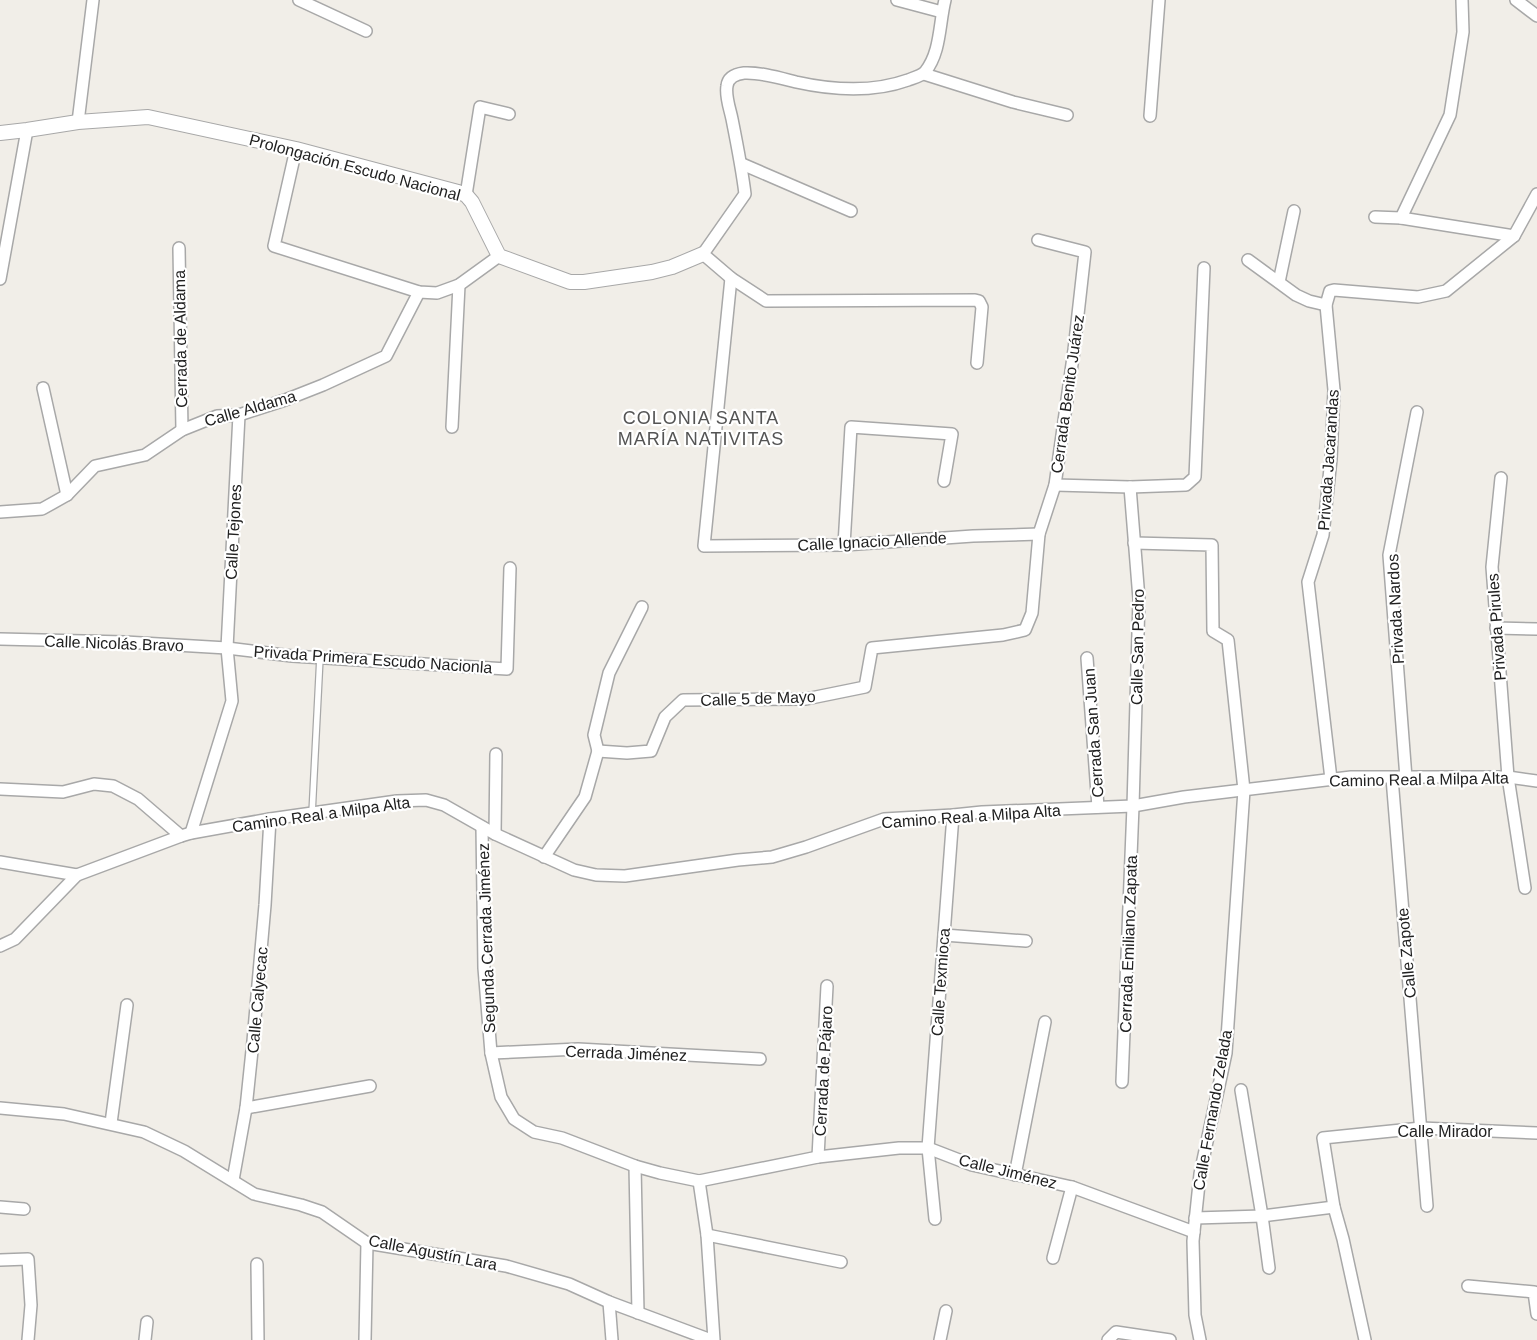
<svg xmlns="http://www.w3.org/2000/svg" width="1537" height="1340" viewBox="0 0 1537 1340" font-family="Helvetica,sans-serif">
  <rect width="100%" height="100%" fill="#f1eee8"/>
  <g fill="none" stroke-linecap="round" stroke-linejoin="round">
    <defs>
      <polyline id="service" points="312,814 320,657"/>
      <g id="minor">
        <polyline points="299,0 366,31"/>
        <polyline points="897,0 942,12"/>
        <path d="M945,0C939,24 941,52 925,72C921,76 913,78 908,80C872,93 832,90 796,82C780,78 760,72 744,73C736,74 728,77 727,86C725,96 730,109 732,119C737,144 742,169 745,194L703,254L731,278L766,301L975,300L979,301L982,307L977,363"/>
        <polyline points="1516,0 1537,16"/>
        <polyline points="924,74 1013,102 1067,115"/>
        <polyline points="1150,116 1159,0"/>
        <polyline points="78,122 93,0"/>
        <polyline points="296,149 274,246 419,292 437,293 459,285 499,256"/>
        <polyline points="742,164 851,211"/>
        <polyline points="466,195 480,107 509,114"/>
        <polyline points="1375,217 1401,218 1514,236"/>
        <polyline points="1401,218 1450,115 1463,32 1462,0"/>
        <polyline points="179,248 182,430"/>
        <polyline points="1248,260 1296,295 1309,301 1326,305"/>
        <polyline points="731,278 704,546 844,545 973,536 1039,534"/>
        <polyline points="0,279 27,130"/>
        <polyline points="1279,282 1294,211"/>
        <polyline points="43,388 67,495"/>
        <polyline points="452,427 459,285"/>
        <polyline points="1501,478 1492,567 1508,777 1525,888"/>
        <polyline points="1055,485 1130,487 1186,485 1195,477 1204,268"/>
        <polyline points="0,512 42,509 67,495 95,466 145,455 182,430 217,416 239,415 285,400 323,385 386,356 419,292"/>
        <polyline points="1134,543 1212,545 1213,631 1228,640 1244,790 1226,1053 1200,1174 1193,1241 1195,1315 1200,1340"/>
        <polyline points="844,545 851,427 952,434 944,481"/>
        <polyline points="1496,628 1537,629"/>
        <polyline points="0,639 125,642 227,648 292,656 507,669 510,568"/>
        <polyline points="1087,658 1098,807"/>
        <polyline points="598,751 627,753 651,751 665,717 683,700 806,699 865,687 872,648 1003,635 1025,630 1032,613 1039,534 1055,485 1074,350 1085,252 1038,240"/>
        <polyline points="598,751 594,735 609,673 642,607"/>
        <polyline points="1392,778 1427,1206"/>
        <polyline points="1406,778 1389,555 1417,412"/>
        <polyline points="1331,779 1308,582 1323,535 1331,459 1334,390 1326,305 1330,291 1334,290 1418,297 1446,291 1514,236 1537,194"/>
        <polyline points="0,789 63,792 94,784 113,786 138,799 181,836"/>
        <polyline points="482,827 484,968 491,1053 501,1097 514,1119 534,1132 562,1138 635,1166 660,1173 699,1181 818,1157 899,1148 928,1148 972,1165 1072,1187 1194,1232"/>
        <polyline points="191,833 232,701 227,648 239,415"/>
        <polyline points="495,834 496,754"/>
        <polyline points="544,857 585,797 598,751"/>
        <polyline points="0,862 77,875"/>
        <polyline points="944,935 1026,941"/>
        <polyline points="0,946 15,939 77,875 181,836 191,833 270,819 397,801 426,800 444,805 495,834 574,870 596,875 625,876 738,860 772,857 806,847 884,819 953,815 982,812 1133,806 1184,797 1351,777 1508,777 1537,781"/>
        <polyline points="491,1053 578,1049 760,1059"/>
        <polyline points="1122,1082 1133,806 1139,599 1130,487"/>
        <polyline points="1241,1090 1262,1216 1269,1268"/>
        <polyline points="0,1108 64,1114 144,1132 184,1151 254,1194 301,1205 322,1212 367,1243 506,1266 569,1284 609,1302 711,1340"/>
        <polyline points="246,1108 370,1086"/>
        <polyline points="111,1123 127,1005"/>
        <polyline points="818,1157 827,986"/>
        <polyline points="635,1166 638,1313"/>
        <polyline points="1015,1175 1045,1022"/>
        <polyline points="233,1180 246,1108 253,1041 265,905 270,819"/>
        <polyline points="699,1181 707,1235 714,1340"/>
        <polyline points="0,1207 24,1209"/>
        <polyline points="1195,1218 1262,1216 1334,1207"/>
        <polyline points="935,1219 928,1148 953,815"/>
        <polyline points="707,1235 841,1262"/>
        <polyline points="1053,1258 1072,1187"/>
        <polyline points="0,1260 28,1259 31,1305 28,1340"/>
        <polyline points="257,1264 258,1340"/>
        <polyline points="1468,1286 1534,1292 1537,1314"/>
        <polyline points="609,1302 612,1340"/>
        <polyline points="145,1340 147,1322"/>
        <polyline points="365,1340 367,1243"/>
        <polyline points="940,1340 946,1311"/>
        <polyline points="1108,1340 1116,1332 1170,1340"/>
        <polyline points="1365,1340 1343,1239 1334,1207 1323,1138 1421,1128 1537,1133"/>
      </g>
      <polyline id="tertiary" points="0,133 27,130 78,122 148,117 296,149 458,192 466,195 472,202 499,256 570,282 584,282 652,272 672,267 703,254"/>
    </defs>
    <use href="#service" stroke="#a8a8a8" stroke-width="8"/>
    <use href="#minor" stroke="#a8a8a8" stroke-width="14"/>
    <use href="#tertiary" stroke="#a8a8a8" stroke-width="16"/>
    <use href="#service" stroke="#fff" stroke-width="5.5"/>
    <use href="#minor" stroke="#fff" stroke-width="11"/>
    <use href="#tertiary" stroke="#fff" stroke-width="14"/>
  </g>
  <g text-anchor="middle" stroke-width="4.5" stroke-linejoin="round" paint-order="stroke">
    <g font-size="16" fill="#212121" stroke="#fff">
      <text transform="translate(355 167) rotate(15)" y="6">Prolongación Escudo Nacional</text>
      <text transform="translate(180 339) rotate(-91)" y="6">Cerrada de Aldama</text>
      <text transform="translate(1067 394) rotate(-82)" y="6">Cerrada Benito Juárez</text>
      <text transform="translate(250 408) rotate(-16)" y="6">Calle Aldama</text>
      <text transform="translate(1328 460) rotate(-86)" y="6">Privada Jacarandas</text>
      <text transform="translate(233 532) rotate(-87)" y="6">Calle Tejones</text>
      <text transform="translate(872 541) rotate(-3)" y="6">Calle Ignacio Allende</text>
      <text transform="translate(1395 609) rotate(-93)" y="6">Privada Nardos</text>
      <text transform="translate(1496 627) rotate(-94)" y="6">Privada Pirules</text>
      <text transform="translate(114 643) rotate(2)" y="6">Calle Nicolás Bravo</text>
      <text transform="translate(1137 647) rotate(-89)" y="6">Calle San Pedro</text>
      <text transform="translate(373 659) rotate(4)" y="6">Privada Primera Escudo Nacionla</text>
      <text transform="translate(758 698) rotate(-2)" y="6">Calle 5 de Mayo</text>
      <text transform="translate(1093 733) rotate(-94)" y="6">Cerrada San Juan</text>
      <text transform="translate(1419 779) rotate(-1)" y="6">Camino Real a Milpa Alta</text>
      <text transform="translate(321 814) rotate(-8)" y="6">Camino Real a Milpa Alta</text>
      <text transform="translate(971 816) rotate(-4)" y="6">Camino Real a Milpa Alta</text>
      <text transform="translate(486 938) rotate(-92)" y="6">Segunda Cerrada Jiménez</text>
      <text transform="translate(1128 944) rotate(-88)" y="6">Cerrada Emiliano Zapata</text>
      <text transform="translate(1406 953) rotate(-95)" y="6">Calle Zapote</text>
      <text transform="translate(940 982) rotate(-86)" y="6">Calle Texmioca</text>
      <text transform="translate(257 1000) rotate(-85)" y="6">Calle Calyecac</text>
      <text transform="translate(626 1053) rotate(2)" y="6">Cerrada Jiménez</text>
      <text transform="translate(823 1071) rotate(-87)" y="6">Cerrada de Pájaro</text>
      <text transform="translate(1212 1110) rotate(-80)" y="6">Calle Fernando Zelada</text>
      <text x="1445" y="1137">Calle Mirador</text>
      <text transform="translate(1008 1171) rotate(14)" y="6">Calle Jiménez</text>
      <text transform="translate(433 1252) rotate(11)" y="6">Calle Agustín Lara</text>
    </g>
    <g font-size="18" letter-spacing="1" fill="#545454" stroke="#fff">
      <text x="701" y="424">COLONIA SANTA<tspan x="701" dy="21">MARÍA NATIVITAS</tspan></text>
    </g>
  </g>
</svg>
